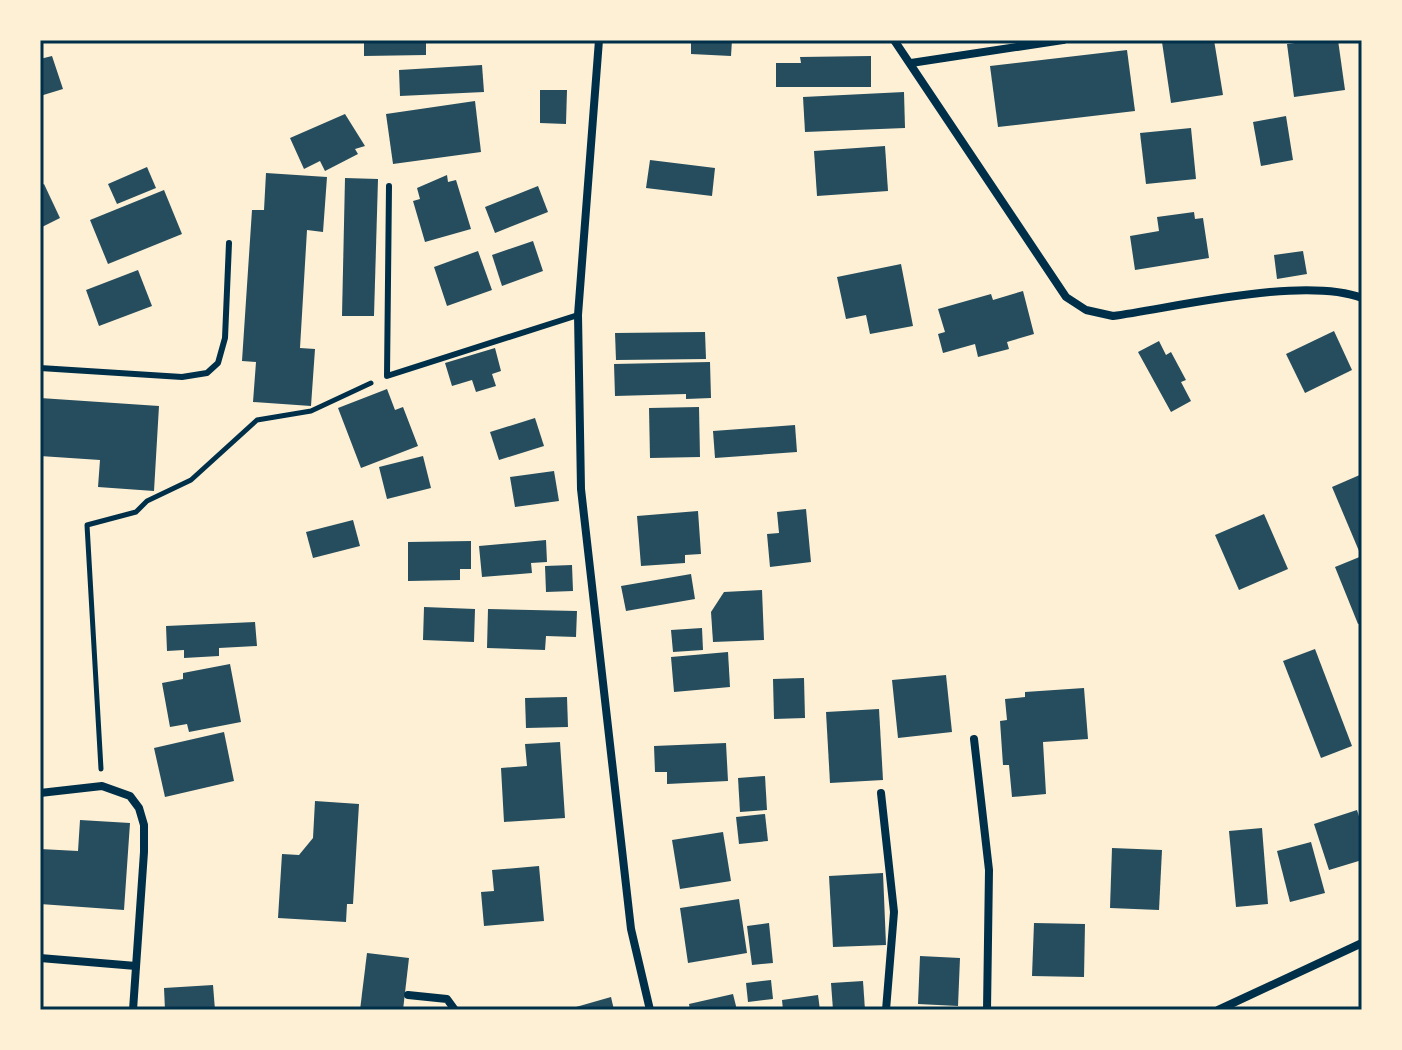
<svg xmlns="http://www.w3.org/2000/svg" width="1402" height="1050" viewBox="0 0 1402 1050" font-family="Jost,sans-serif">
  <rect width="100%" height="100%" fill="#fdf0d5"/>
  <g fill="#264d5e">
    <polygon points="364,40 426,40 426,55 364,56"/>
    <polygon points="691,40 732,40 731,56 691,54"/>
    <rect x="757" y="40" width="58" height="3"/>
    <polygon points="1174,40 1214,40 1223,95 1171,103 1162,42"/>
    <polygon points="1318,40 1338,40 1345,90 1294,97 1287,44"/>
    <polygon points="1127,50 1135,111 998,127 990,66"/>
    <polygon points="52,56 63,89 40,96 40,59"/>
    <polygon points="871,56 871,87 776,87 776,63 801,63 800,57"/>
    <polygon points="482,65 484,92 400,96 399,70"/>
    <polygon points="540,90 567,90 566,124 540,123"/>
    <polygon points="904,92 905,128 805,132 803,97"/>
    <polygon points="475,101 481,152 393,164 386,114"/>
    <polygon points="345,114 365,146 355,149 358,154 325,171 320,161 304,169 290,138"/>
    <polygon points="1286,116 1293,160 1261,166 1253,122"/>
    <polygon points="1191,128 1196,179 1146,184 1140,133"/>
    <polygon points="885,146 888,191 817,196 814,151"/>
    <polygon points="650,160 715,168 712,196 646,188"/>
    <polygon points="147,167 156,188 117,204 108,184"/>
    <polygon points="266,173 327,177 323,232 307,230 300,348 315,349 311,406 253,402 256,362 242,361 252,210 264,210"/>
    <polygon points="447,175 448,182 456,180 471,229 425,242 413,201 420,199 417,188"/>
    <polygon points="345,178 378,179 374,316 342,316"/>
    <polygon points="44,184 60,218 40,228 40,186"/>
    <polygon points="538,186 548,212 495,233 485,207"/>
    <polygon points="164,190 182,234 108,264 90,220"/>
    <polygon points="1194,212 1195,219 1203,218 1209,258 1135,270 1130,236 1159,231 1157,217"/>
    <polygon points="533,241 543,271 502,286 492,255"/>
    <polygon points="478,251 492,290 447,306 434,267"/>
    <polygon points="1303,251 1307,274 1277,279 1274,255"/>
    <polygon points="901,264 913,326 870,334 866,315 846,319 837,277"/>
    <polygon points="138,270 152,306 99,326 86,290"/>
    <polygon points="1023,291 1034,334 1007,342 1009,349 978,357 975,344 943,353 938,334 945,332 938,309 991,294 993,300"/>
    <polygon points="1334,331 1352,370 1305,393 1286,354"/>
    <polygon points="705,332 706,359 616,360 615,333"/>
    <polygon points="1159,341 1166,355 1171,352 1186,380 1181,382 1191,401 1171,412 1138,352"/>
    <polygon points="495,348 501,371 492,374 496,386 476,392 472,380 452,386 445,363"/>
    <polygon points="710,362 711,398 686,399 686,394 615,396 614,364"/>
    <polygon points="387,389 395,410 403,407 418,446 361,468 338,408"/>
    <polygon points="40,398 159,406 154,491 98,487 100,460 40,456"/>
    <polygon points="699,407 700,457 650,458 649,408"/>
    <polygon points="535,418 544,446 499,460 490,432"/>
    <polygon points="795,425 797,452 715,458 713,431"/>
    <polygon points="423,456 431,488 387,499 379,467"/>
    <polygon points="554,471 559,501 515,507 510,477"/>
    <polygon points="1362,474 1362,549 1359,551 1332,487"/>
    <polygon points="806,509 811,562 770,567 767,534 779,533 777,512"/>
    <polygon points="698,511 701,554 685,555 685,563 641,566 637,516"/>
    <polygon points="1264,514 1288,569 1239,590 1215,535"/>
    <polygon points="353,520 360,546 313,558 306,532"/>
    <polygon points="546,540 547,562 531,563 532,573 482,577 479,546"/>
    <polygon points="471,541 471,569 460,569 460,580 408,581 408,542"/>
    <polygon points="1362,556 1362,623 1358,624 1335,567"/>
    <polygon points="572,565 573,591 546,592 545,566"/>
    <polygon points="691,574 695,599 626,611 621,586"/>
    <polygon points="762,590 764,640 713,642 711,612 724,592"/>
    <polygon points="424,607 475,609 474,642 423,640"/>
    <polygon points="488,609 577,611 576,637 546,636 545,650 487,648"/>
    <polygon points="255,622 257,646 219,648 219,656 184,658 184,650 167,651 166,626"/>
    <polygon points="702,628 703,650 673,652 671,630"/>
    <polygon points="1315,649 1352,746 1321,758 1283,661"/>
    <polygon points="728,652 730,687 674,692 671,657"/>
    <polygon points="230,664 241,722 189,732 187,724 170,727 162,683 183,679 183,673"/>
    <polygon points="946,675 952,732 898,738 892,680"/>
    <polygon points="804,678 805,718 774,719 773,679"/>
    <polygon points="1084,688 1088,739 1043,742 1046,794 1012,797 1009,765 1003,765 1000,721 1007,720 1005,699 1025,697 1025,692"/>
    <polygon points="567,697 568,727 526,728 525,698"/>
    <polygon points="879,709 883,780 830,783 826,712"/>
    <polygon points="224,732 234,781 165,797 154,748"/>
    <polygon points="560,742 565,818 504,822 501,768 527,766 525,744"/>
    <polygon points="726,743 728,781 667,784 667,772 655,772 654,746"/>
    <polygon points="765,776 767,810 740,812 738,778"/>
    <polygon points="315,801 359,804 353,904 347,904 346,922 278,918 282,854 299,855 313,838"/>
    <polygon points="1357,810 1362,826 1362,860 1329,870 1314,824"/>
    <polygon points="765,814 768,841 739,844 736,817"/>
    <polygon points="80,820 130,823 124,910 40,904 40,849 78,851"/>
    <polygon points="1262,828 1268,904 1236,907 1229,831"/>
    <polygon points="723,832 731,881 680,889 672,840"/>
    <polygon points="1311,842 1325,893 1290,902 1277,851"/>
    <polygon points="1112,848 1162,850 1159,910 1110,908"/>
    <polygon points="539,866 544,921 484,926 481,892 494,891 492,870"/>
    <polygon points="883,873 886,945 833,947 829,876"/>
    <polygon points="739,899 747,953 688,963 680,908"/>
    <polygon points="769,923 773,963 752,965 747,926"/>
    <polygon points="1034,923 1085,924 1084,977 1032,976"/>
    <polygon points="367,953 409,958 403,1010 360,1010"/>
    <polygon points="920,956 960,958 958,1006 918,1004"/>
    <polygon points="771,980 773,999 748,1002 746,983"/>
    <polygon points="863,981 865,1010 833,1010 831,983"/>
    <polygon points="213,985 215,1010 165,1010 164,988"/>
    <polygon points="733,994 737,1010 690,1010 689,1004"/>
    <polygon points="818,995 820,1010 783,1010 782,1000"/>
    <polygon points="611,997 614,1010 569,1010 569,1009"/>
  </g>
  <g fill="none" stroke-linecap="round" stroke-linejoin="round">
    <polyline stroke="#003049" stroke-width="5" points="101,769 87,525 136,512 147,501 191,480 257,420 311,411 371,383"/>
    <g stroke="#003049" stroke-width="6">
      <polyline points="389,186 387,376 578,315"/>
      <polyline points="40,368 182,377 207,373 218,363 225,338 229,243"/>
    </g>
    <g stroke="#003049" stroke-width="8">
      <polyline points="599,40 578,315 581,489 631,929 650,1010"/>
      <path d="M894,40L1066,297L1086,310L1113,316C1178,307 1303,276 1362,298"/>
      <polyline points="911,63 1063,40"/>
      <polyline points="974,739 989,870 987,1010"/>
      <polyline points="40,793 102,786 130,796 139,808 144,825 144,852 133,1010"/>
      <polyline points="881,793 894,912 886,1010"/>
      <polyline points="40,958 136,966"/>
      <polyline points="408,995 447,999 455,1010"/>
      <polyline points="1218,1010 1362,943"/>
    </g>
  </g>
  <rect width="1402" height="1050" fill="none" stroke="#fdf0d5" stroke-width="84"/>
  <rect x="42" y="42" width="1318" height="966" fill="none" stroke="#003049" stroke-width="3"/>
</svg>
